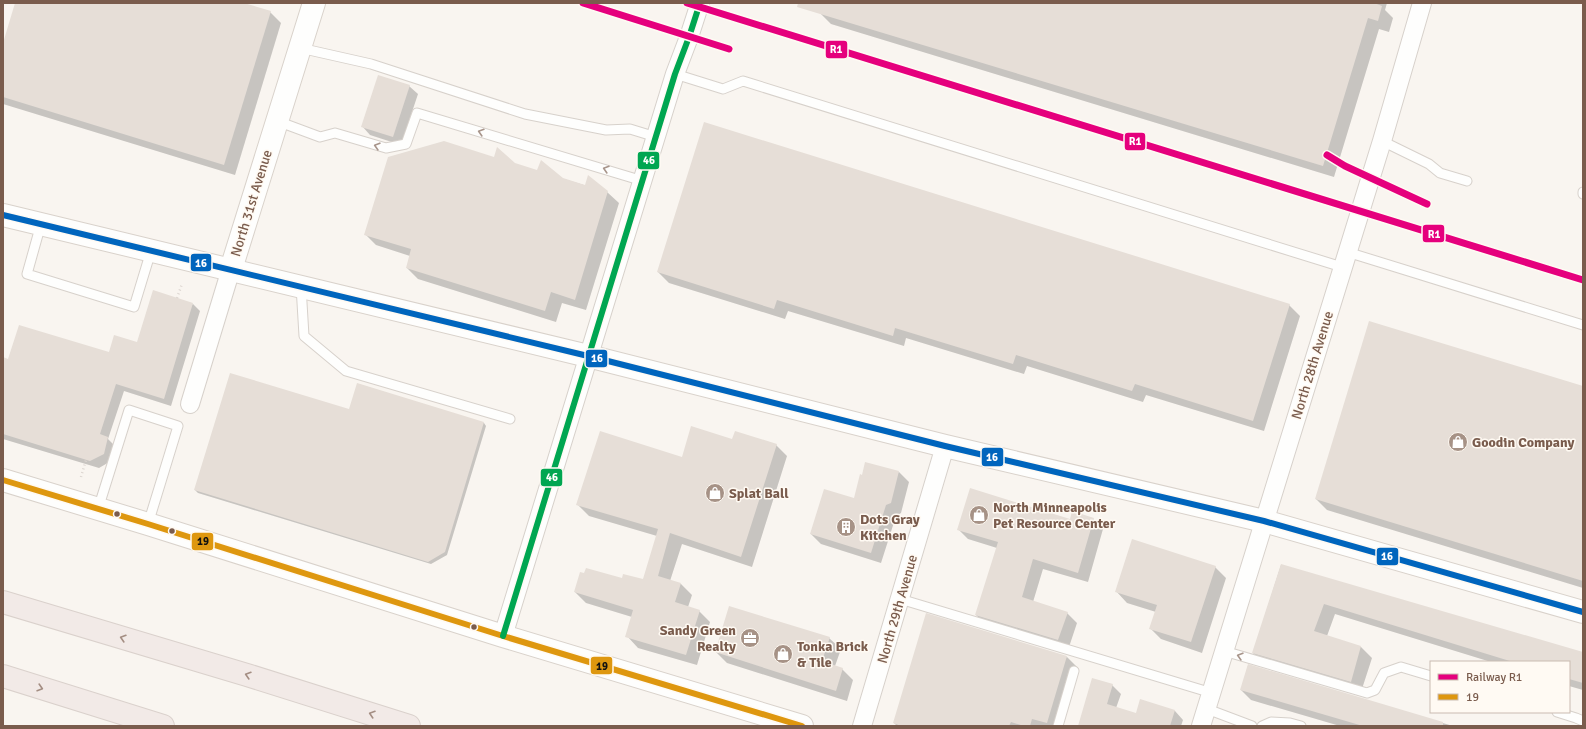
<svg xmlns="http://www.w3.org/2000/svg" width="1586" height="729" viewBox="0 0 1586 729" font-family="Signika,sans-serif">
  <rect width="100%" height="100%" fill="#f9f5f0"/>
  <g fill="#0003">
    <polygon points="16,3 241,3 270,12 281,23 235,175 3,104 3,47"/>
    <polygon points="823,3 1387,3 1385,10 1393,18 1389,32 1379,29 1334,177 831,24 820,13"/>
    <polygon points="409,86 418,94 401,145 370,135 362,126"/>
    <polygon points="514,164 607,192 619,203 586,310 562,303 556,322 418,279 407,268 410,256 376,245 365,234"/>
    <polygon points="658,272 1289,305 1300,316 1264,431 1146,395 1143,402 1027,366 1024,374 906,338 904,346 788,311 785,319 669,283"/>
    <polygon points="193,304 200,311 171,406 124,391 108,439 115,446 111,461 99,468 3,439 3,358 9,360 109,353 137,344"/>
    <polygon points="358,384 484,423 486,426 447,555 431,564 198,493 195,490 350,410"/>
    <polygon points="1583,387 1583,588 1327,510 1316,499"/>
    <polygon points="733,440 776,445 787,456 752,567 682,544 670,581 681,584 692,595 688,607 699,611 710,622 697,665 638,648 627,636 632,617 586,603 575,592 623,580 643,581 657,536 589,516 578,505 683,458"/>
    <polygon points="899,472 909,482 901,513 896,516 881,563 821,544 811,534 854,499"/>
    <polygon points="1093,519 1103,529 1088,582 1043,569 1033,602 1067,613 1077,623 1068,650 986,625 976,615 997,548 968,539 958,529"/>
    <polygon points="1281,565 1583,653 1583,690 1569,686 1569,662 1491,662 1335,614 1327,636 1361,647 1372,658 1361,692 1264,664 1253,653"/>
    <polygon points="1215,567 1226,578 1202,653 1161,639 1150,628 1156,612 1127,603 1116,591"/>
    <polygon points="829,638 841,649 835,666 842,669 853,680 847,701 727,663 716,652"/>
    <polygon points="1067,657 1078,668 1060,726 897,726 894,723"/>
    <polygon points="1248,666 1453,726 1340,726 1251,700 1241,690"/>
    <polygon points="1112,685 1121,694 1116,708 1137,714 1141,700 1175,711 1183,720 1181,726 1079,726"/>
  </g>
  <g fill="#e6ded7">
    <polygon points="15,3 244,3 271,11 224,165 3,97 3,43"/>
    <polygon points="798,3 1374,3 1382,6 1378,21 1368,18 1323,166 797,7"/>
    <polygon points="378,75 410,85 393,137 361,127"/>
    <polygon points="704,122 1290,304 1253,421 1135,384 1132,391 1016,355 1013,364 895,328 893,336 777,300 774,309 657,272"/>
    <polygon points="444,141 494,157 497,147 515,163 537,170 541,160 563,178 585,185 588,175 608,191 575,300 551,292 545,311 406,268 411,249 364,235 388,157"/>
    <polygon points="153,290 193,303 164,399 116,384 100,434 108,437 104,454 90,461 3,434 3,357 8,359 19,325 109,352 114,335 137,342"/>
    <polygon points="1369,321 1583,386 1583,581 1315,499"/>
    <polygon points="230,373 349,409 357,383 484,422 445,552 428,562 194,490"/>
    <polygon points="691,426 732,439 735,431 777,444 741,557 670,533 658,576 681,583 675,602 700,610 686,655 625,637 633,610 574,592 580,572 584,573 586,568 622,578 623,574 643,579 658,529 576,505 600,431 682,457"/>
    <polygon points="865,462 899,471 891,503 886,505 871,553 810,534 824,489 854,498 860,474 862,475"/>
    <polygon points="970,488 1070,519 1072,511 1094,518 1078,573 1033,559 1022,597 1068,612 1058,640 975,615 998,542 957,530"/>
    <polygon points="1132,539 1216,566 1191,642 1149,629 1157,605 1115,592"/>
    <polygon points="1281,564 1583,652 1583,683 1569,679 1569,662 1513,662 1324,604 1314,631 1361,646 1351,682 1252,653"/>
    <polygon points="729,606 830,637 822,661 843,668 836,691 715,652"/>
    <polygon points="926,613 1067,656 1047,723 1032,719 1030,726 1024,726 1011,722 1009,726 901,726 893,723"/>
    <polygon points="1248,664 1443,722 1443,726 1363,726 1240,690"/>
    <polygon points="1092,678 1113,684 1107,704 1136,713 1140,699 1175,710 1170,726 1078,726"/>
  </g>
  <g fill="none" stroke-linecap="round" stroke-linejoin="round">
    <defs>
      <g id="lane">
        <polyline points="300,48 371,64 525,114 606,130 630,129 656,137"/>
        <polyline points="675,74 723,89 743,81 1342,267"/>
        <polyline points="277,121 320,137 335,133 386,148 406,144 417,113 643,181"/>
        <polyline points="1382,141 1429,164 1440,173 1467,181"/>
        <polyline points="1583,192 1583,194"/>
        <polyline points="41,224 27,274 134,307 151,251"/>
        <polyline points="1347,252 1583,325"/>
        <polyline points="301,286 304,336 346,371 510,419"/>
        <polyline points="98,509 129,410 178,426 148,524"/>
        <polyline points="900,599 1212,693"/>
        <polyline points="1224,651 1367,693 1375,690 1384,673 1401,667 1431,676"/>
        <polyline points="1207,709 1252,726"/>
        <polyline points="1557,712 1576,718 1583,721"/>
        <polyline points="1058,726 1074,671"/>
        <polyline points="1262,726 1271,722 1290,723 1301,726"/>
      </g>
      <g id="street">
        <polyline points="190,404 231,269"/>
        <polyline points="503,636 675,74 689,37 700,3"/>
        <polyline points="862,726 945,446"/>
        <polyline points="1201,726 1382,141 1422,3"/>
      </g>
      <g id="secondary">
        <polyline points="3,215 588,356 945,446 1264,521 1583,612"/>
        <polyline points="231,269 314,3"/>
        <polyline points="3,480 148,524 503,636 802,726"/>
      </g>
      <g id="highway">
        <polyline points="3,602 247,675 409,726"/>
        <polyline points="3,676 163,726"/>
      </g>
    </defs>
    <use href="#lane" stroke="#d7d1cb" stroke-width="11"/>
    <use href="#street" stroke="#d7d1cb" stroke-width="20"/>
    <use href="#secondary" stroke="#d9d2cb" stroke-width="24"/>
    <use href="#highway" stroke="#dad1cc" stroke-width="24"/>
    <g stroke="#dcd5d0" stroke-width="2.5" stroke-dasharray="1 3" stroke-linecap="butt">
      <polyline points="177,298 182,284"/>
      <polyline points="81,477 86,460"/>
    </g>
    <use href="#lane" stroke="#fefefd" stroke-width="9"/>
    <use href="#street" stroke="#fefefd" stroke-width="18"/>
    <use href="#secondary" stroke="#fefefd" stroke-width="22"/>
    <use href="#highway" stroke="#f2eae7" stroke-width="22"/>
    <defs>
      <polyline id="bus-1" points="3,480 148,524 503,636 802,726"/>
      <polyline id="bus-2" points="503,636 675,74 689,37 700,3"/>
      <polyline id="bus-3" points="3,215 588,356 945,446 1264,521 1583,612"/>
    </defs>
    <use href="#bus-1" stroke="#fffaf3" stroke-width="9"/>
    <use href="#bus-2" stroke="#fffaf3" stroke-width="9"/>
    <use href="#bus-3" stroke="#fffaf3" stroke-width="9"/>
    <use href="#bus-1" stroke="#de970f" stroke-width="6"/>
    <use href="#bus-2" stroke="#00a651" stroke-width="6"/>
    <use href="#bus-3" stroke="#0065bd" stroke-width="6"/>
    <defs>
      <g id="rail-1">
        <polyline points="583,3 729,49"/>
        <polyline points="687,3 1583,280"/>
        <polyline points="1327,155 1345,166 1427,204"/>
      </g>
    </defs>
    <use href="#rail-1" stroke="#fffaf3" stroke-width="10"/>
    <use href="#rail-1" stroke="#e5007d" stroke-width="7"/>
  </g>
  <defs><path id="oneway-chevron" d="M-2-3.5L2.5 0L-2 3.5" fill="none" stroke-width="1.6" stroke-linecap="round" stroke-linejoin="round"/></defs>
  <g stroke="#a8958b">
    <use href="#oneway-chevron" transform="translate(481 132) rotate(-163)"/>
    <use href="#oneway-chevron" transform="translate(377 146) rotate(-164)"/>
    <use href="#oneway-chevron" transform="translate(606 169) rotate(-163)"/>
    <use href="#oneway-chevron" transform="translate(1240 656) rotate(-164)"/>
  </g>
  <g stroke="#a48e83">
    <use href="#oneway-chevron" transform="translate(123 638) rotate(-163)"/>
    <use href="#oneway-chevron" transform="translate(248 675) rotate(-163)"/>
    <use href="#oneway-chevron" transform="translate(40 688) rotate(17)"/>
    <use href="#oneway-chevron" transform="translate(372 714) rotate(-162)"/>
  </g>
  <defs>
    <symbol id="shop-disc" viewBox="-11 -11 22 22"><circle r="9.5" fill="#a69286" stroke="#fffaf3"/><path d="M-5-2.5h2.3a2.7 3.5 0 0 1 5.4 0H5L5.5 6h-11ZM-1.5-2.5h3a1.5 2.3 0 0 0-3 0Z" fill="#fff"/></symbol>
    <symbol id="building-disc" viewBox="-11 -11 22 22"><circle r="9.5" fill="#a69286" stroke="#fffaf3"/><path d="M-4-6H4V6H1V3H-1V6H-4ZM-2.5-4.3h1.7v1.8h-1.7ZM.8-4.3h1.7v1.8H.8ZM-2.5-1h1.7V.8h-1.7ZM.8-1h1.7V.8H.8Z" fill="#fff"/></symbol>
    <symbol id="office-disc" viewBox="-11 -11 22 22"><circle r="9.5" fill="#a69286" stroke="#fffaf3"/><path d="M-6-3h4V-5.5h4V-3h4V5H-6ZM-1-4.5V-3h2v-1.5ZM-6 0V1H6V0Z" fill="#fff"/></symbol>
  </defs>
  <g fill-rule="evenodd">
    <use href="#shop-disc" x="1447" y="431" width="22" height="22"/>
    <use href="#shop-disc" x="704" y="482" width="22" height="22"/>
    <use href="#shop-disc" x="968" y="504" width="22" height="22"/>
    <use href="#building-disc" x="835" y="516" width="22" height="22"/>
    <use href="#office-disc" x="739" y="627" width="22" height="22"/>
    <use href="#shop-disc" x="772" y="643" width="22" height="22"/>
  </g>
  <g fill="#7a5c4d" stroke="#fffaf3" stroke-width="1.5">
    <circle cx="117" cy="514" r="3.5"/>
    <circle cx="172" cy="531" r="3.5"/>
    <circle cx="474" cy="627" r="3.5"/>
  </g>
  <g text-anchor="middle" stroke-width="3" stroke-linejoin="round" paint-order="stroke">
    <g font-size="14" fill="#7a5c4d" stroke="#fffaf3">
      <text transform="translate(251 203) rotate(-73)" y="5">North 31st Avenue</text>
      <text transform="translate(1312 365) rotate(-73)" y="5">North 28th Avenue</text>
      <text transform="translate(897 609) rotate(-74)" y="5">North 29th Avenue</text>
    </g>
    <g font-size="14" font-weight="bold" fill="#7a5c4d" stroke="#fffaf3" text-anchor="start">
      <text x="1472" y="447">Goodin Company</text>
      <text x="729" y="498">Splat Ball</text>
      <text x="993" y="512">North Minneapolis<tspan x="993" dy="16">Pet Resource Center</tspan></text>
      <text x="860" y="524">Dots Gray<tspan x="860" dy="16">Kitchen</tspan></text>
      <text x="736" y="635" text-anchor="end">Sandy Green<tspan x="736" dy="16">Realty</tspan></text>
      <text x="797" y="651">Tonka Brick<tspan x="797" dy="16">&amp; Tile</tspan></text>
    </g>
  </g>
  <g stroke="#fffaf3" stroke-width="1.5">
    <rect x="825" y="40" width="23" height="19" rx="4" fill="#e5007d"/>
    <rect x="1124" y="132" width="22" height="19" rx="4" fill="#e5007d"/>
    <rect x="637" y="151" width="23" height="19" rx="4" fill="#00a651"/>
    <rect x="1422" y="224" width="23" height="19" rx="4" fill="#e5007d"/>
    <rect x="190" y="253" width="22" height="19" rx="4" fill="#0065bd"/>
    <rect x="585" y="349" width="23" height="19" rx="4" fill="#0065bd"/>
    <rect x="981" y="447" width="23" height="20" rx="4" fill="#0065bd"/>
    <rect x="540" y="468" width="23" height="19" rx="4" fill="#00a651"/>
    <rect x="191" y="532" width="23" height="19" rx="4" fill="#de970f"/>
    <rect x="1376" y="547" width="23" height="19" rx="4" fill="#0065bd"/>
    <rect x="590" y="656" width="23" height="19" rx="4" fill="#de970f"/>
  </g>
  <g font-size="11" text-anchor="middle" font-weight="bold" fill="#fff">
    <text x="836" y="53">R1</text>
    <text x="1135" y="145">R1</text>
    <text x="649" y="164">46</text>
    <text x="1434" y="238">R1</text>
    <text x="201" y="267">16</text>
    <text x="597" y="362">16</text>
    <text x="992" y="461">16</text>
    <text x="552" y="481">46</text>
    <text x="1387" y="560">16</text>
  </g>
  <g font-size="11" text-anchor="middle" font-weight="bold" fill="#111">
    <text x="203" y="545">19</text>
    <text x="602" y="670">19</text>
  </g>
  <rect width="1586" height="729" fill="none" stroke="#7a5c4d" stroke-width="8"/>
  <rect x="1430" y="661" width="140" height="52" fill="#fffaf3" stroke="#cabbb1"/>
  <rect x="1438" y="674" width="20" height="6" fill="#e5007d" stroke="#cabbb1"/>
  <text x="1466" y="681" font-size="12" fill="#7a5c4d">Railway R1</text>
  <rect x="1438" y="694" width="20" height="6" fill="#de970f" stroke="#cabbb1"/>
  <text x="1466" y="701" font-size="12" fill="#7a5c4d">19</text>
</svg>
